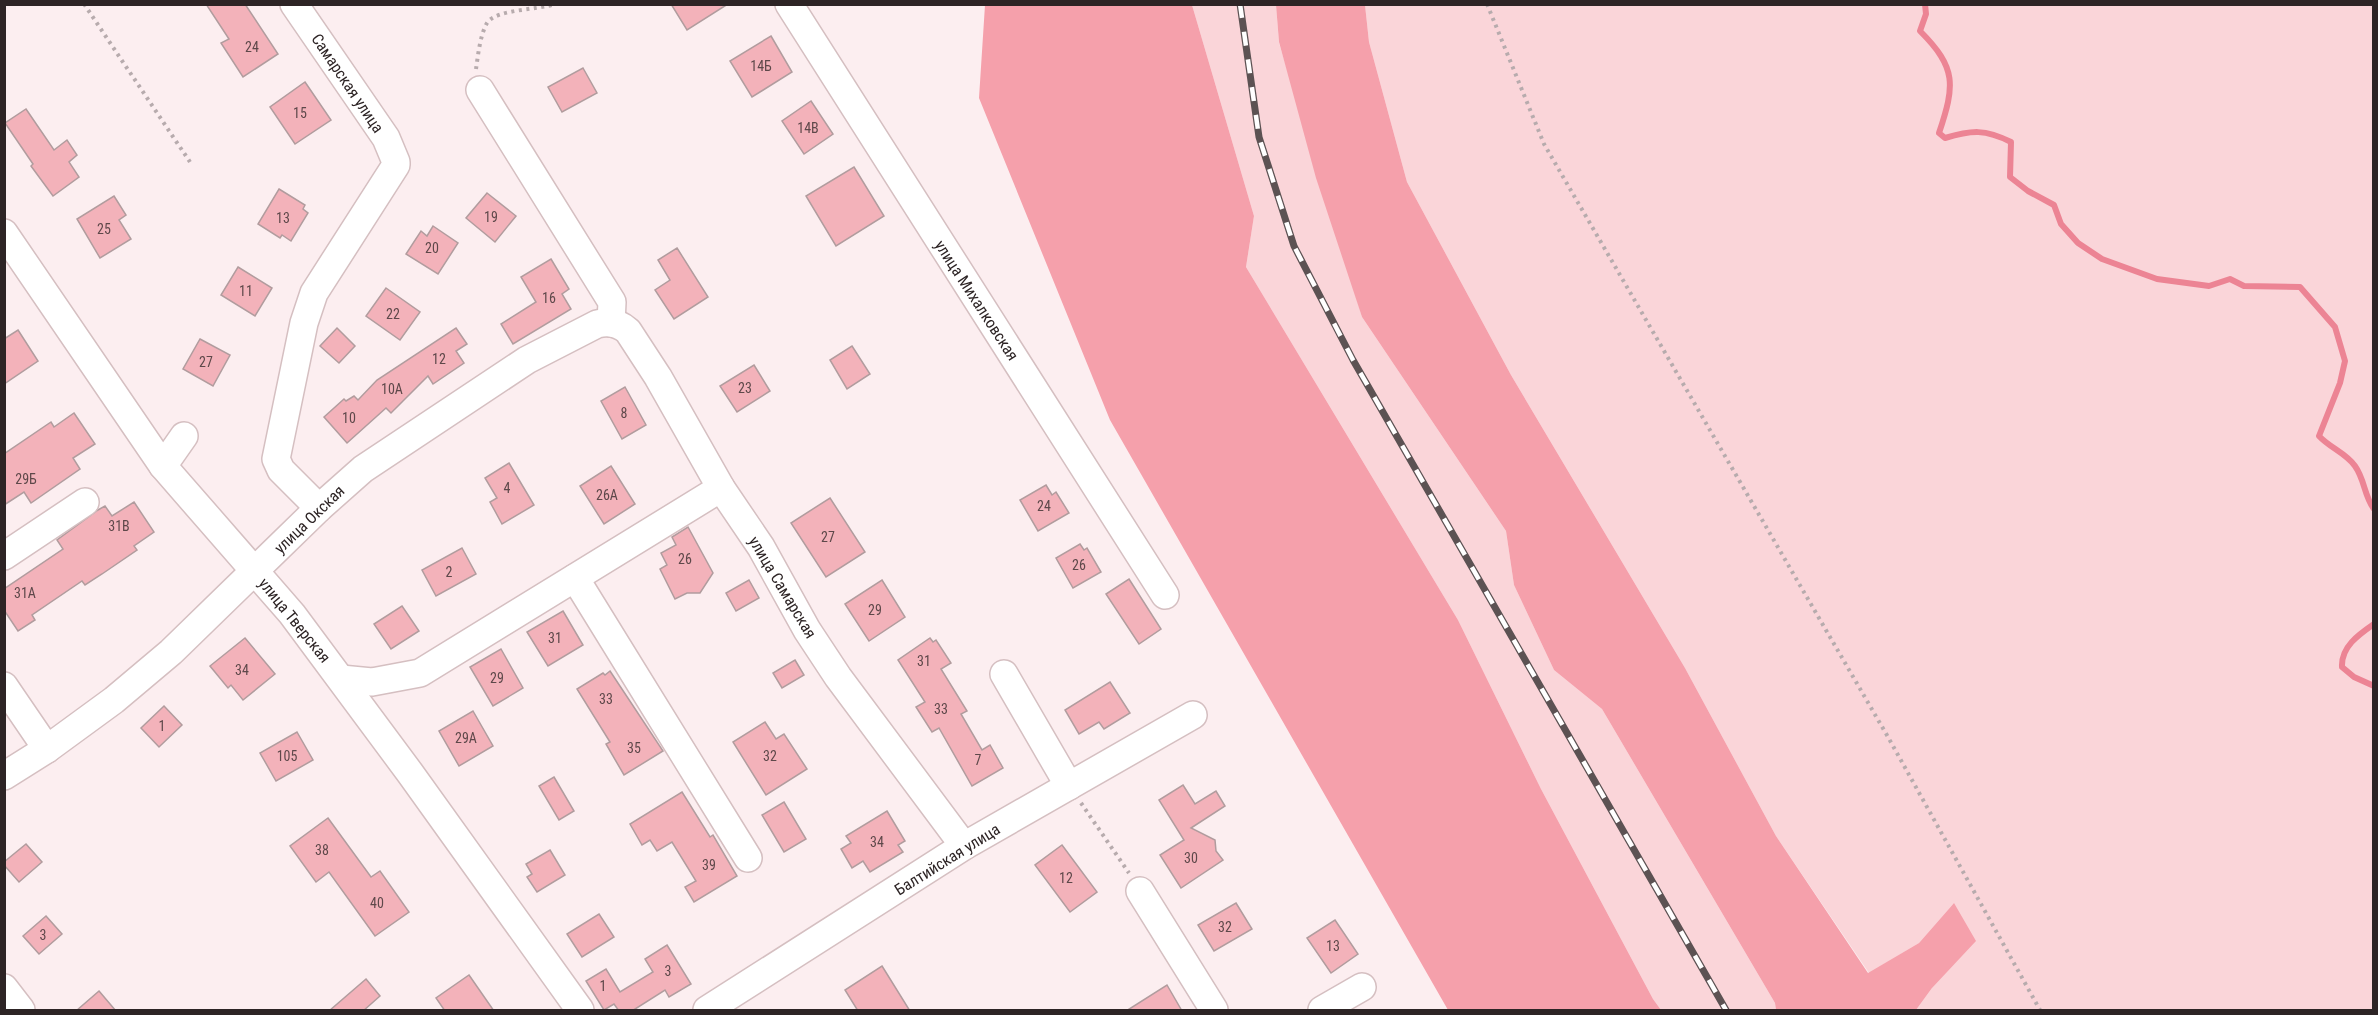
<svg xmlns="http://www.w3.org/2000/svg" width="2378" height="1015" viewBox="0 0 2378 1015" font-family="'Roboto Condensed',sans-serif">
  <rect width="100%" height="100%" fill="#fceef0"/>
  <g fill="#fad5d9">
    <polygon points="1192,5 1276,5 1279,43 1362,317 1506,531 1514,585 1554,670 1602,709 1775,1003 1776,1010 1661,1010 1653,999 1541,789 1458,620 1246,267 1254,216"/>
    <polygon points="1365,5 2373,5 2373,1010 1916,1010 1932,988 1954,903 1919,943 1869,973 1776,836 1685,668 1511,375 1407,182 1369,42"/>
  </g>
  <g fill="#f5a0ab">
    <polygon points="985,5 1192,5 1254,216 1246,267 1458,620 1541,789 1653,999 1661,1010 1448,1010 1110,420 979,98"/>
    <polygon points="1276,5 1365,5 1369,42 1407,182 1511,375 1685,668 1776,836 1868,973 1919,943 1954,903 1976,941 1932,988 1916,1010 1776,1010 1775,1003 1602,709 1554,670 1514,585 1506,531 1362,317 1316,178 1279,42"/>
  </g>
  <g fill="none" stroke-linecap="round" stroke-linejoin="round">
    <g stroke="#ec8494" stroke-width="6">
      <path d="M1925,4L1926,14L1920,31C1957,68 1955,85 1939,133L1945,138C1972,130 1985,129 2011,142L2010,177L2028,191L2054,205L2061,224L2078,243L2102,259L2157,279L2209,286L2230,279L2244,286L2300,287L2335,327L2345,361L2340,383L2319,436C2330,448 2346,453 2355,466C2365,480 2364,496 2374,509"/>
      <path d="M2374,624C2358,635 2341,647 2342,667L2354,677L2374,686"/>
    </g>
  </g>
  <g fill="#f3b2ba" stroke="#b19c9e" stroke-width="1.5">
    <polygon points="206,4 245,4 278,54 243,77 221,43 229,39"/>
    <polygon points="671,4 728,4 687,30"/>
    <polygon points="771,36 792,72 752,97 730,61"/>
    <polygon points="583,68 597,93 562,112 548,87"/>
    <polygon points="305,82 331,120 295,144 270,107"/>
    <polygon points="811,101 833,134 804,154 782,121"/>
    <polygon points="26,109 54,150 67,140 77,155 69,162 79,177 53,196 31,166 33,164 5,123"/>
    <polygon points="854,167 884,216 836,246 806,196"/>
    <polygon points="279,189 305,205 303,209 308,213 291,241 282,235 280,238 258,224"/>
    <polygon points="487,193 516,216 495,242 466,218"/>
    <polygon points="114,196 126,215 119,220 131,239 100,258 77,219"/>
    <polygon points="433,226 458,243 438,274 406,254 421,231 427,236"/>
    <polygon points="677,248 708,297 674,319 655,290 670,280 658,260"/>
    <polygon points="551,259 569,289 562,294 571,309 513,344 501,324 536,302 521,277"/>
    <polygon points="238,267 272,288 255,316 221,295"/>
    <polygon points="386,288 420,312 400,340 366,316"/>
    <polygon points="337,328 355,346 339,363 320,346"/>
    <polygon points="456,328 467,344 456,351 464,363 433,384 428,376 391,413 386,408 347,443 324,417 344,399 346,401 354,396 358,400 377,380"/>
    <polygon points="18,330 38,361 4,384 4,339"/>
    <polygon points="200,339 230,355 213,386 183,369"/>
    <polygon points="852,346 870,374 847,389 830,360"/>
    <polygon points="754,365 770,391 737,412 720,386"/>
    <polygon points="625,387 646,425 622,439 601,401"/>
    <polygon points="74,413 95,444 73,458 80,469 31,503 24,492 4,505 4,454 51,422 54,427"/>
    <polygon points="509,463 534,505 502,524 490,502 497,498 485,478"/>
    <polygon points="611,466 635,504 604,524 580,486"/>
    <polygon points="1046,485 1052,495 1056,492 1069,513 1038,531 1020,500"/>
    <polygon points="830,498 865,552 826,577 791,523"/>
    <polygon points="134,502 154,532 134,546 137,550 102,574 85,585 82,581 32,615 35,620 18,631 4,610 4,589 63,549 57,540 98,510 105,506 112,516"/>
    <polygon points="688,527 713,573 700,593 687,593 675,599 660,569 667,565 661,553 676,545 672,537"/>
    <polygon points="1080,544 1084,550 1087,548 1101,572 1073,588 1056,558"/>
    <polygon points="462,548 476,574 436,596 422,570"/>
    <polygon points="1129,579 1161,629 1139,644 1106,594"/>
    <polygon points="749,580 759,598 736,611 726,593"/>
    <polygon points="882,580 905,617 869,641 845,604"/>
    <polygon points="402,606 419,631 391,649 374,624"/>
    <polygon points="563,611 583,645 548,666 527,632"/>
    <polygon points="245,638 275,674 243,700 231,685 228,688 210,666"/>
    <polygon points="930,638 933,642 936,640 951,663 941,669 967,711 961,714 982,750 990,745 1003,768 972,786 939,728 932,732 916,707 925,702 898,660"/>
    <polygon points="501,649 523,688 493,706 470,667"/>
    <polygon points="795,660 804,675 782,688 773,673"/>
    <polygon points="610,671 663,751 624,775 606,744 610,742 577,689 603,673 605,675"/>
    <polygon points="1110,682 1130,713 1104,729 1099,722 1079,734 1065,710"/>
    <polygon points="164,706 182,725 159,747 141,728"/>
    <polygon points="473,711 493,746 459,766 439,731"/>
    <polygon points="765,722 776,739 784,734 807,769 766,795 733,742"/>
    <polygon points="297,732 313,760 276,781 260,753"/>
    <polygon points="554,777 574,811 559,820 539,786"/>
    <polygon points="1183,785 1195,804 1216,791 1225,806 1191,828 1215,840 1216,851 1223,860 1181,888 1160,855 1184,840 1159,800"/>
    <polygon points="682,792 710,837 713,835 737,876 694,902 685,887 696,881 672,842 657,851 650,840 642,845 630,824"/>
    <polygon points="784,802 806,839 784,852 762,815"/>
    <polygon points="887,811 905,841 898,845 903,852 870,872 863,861 852,868 841,849 851,843 846,836"/>
    <polygon points="328,818 371,877 380,871 409,912 375,936 329,872 316,882 290,846"/>
    <polygon points="26,844 42,862 19,882 4,865 4,862"/>
    <polygon points="1062,845 1097,892 1070,912 1035,865"/>
    <polygon points="550,850 565,875 537,892 527,877 532,874 526,864"/>
    <polygon points="1236,903 1252,929 1214,951 1198,925"/>
    <polygon points="599,914 614,937 582,957 567,934"/>
    <polygon points="46,916 62,934 39,954 23,936"/>
    <polygon points="1335,920 1358,954 1331,973 1307,938"/>
    <polygon points="667,945 691,984 669,997 665,990 632,1011 619,1011 614,1004 604,1010 586,981 606,969 620,992 653,972 645,959"/>
    <polygon points="882,966 910,1011 858,1011 845,990"/>
    <polygon points="469,975 494,1011 445,1011 436,998"/>
    <polygon points="366,979 380,996 363,1011 329,1011"/>
    <polygon points="1167,985 1182,1011 1126,1011"/>
    <polygon points="99,991 116,1011 76,1011"/>
  </g>
  <g fill="none" stroke-linecap="round" stroke-linejoin="round">
    <defs>
      <g id="minor">
        <polyline points="294,4 386,138 396,162 396,165 314,293 304,323 276,459 281,470 319,508"/>
        <polyline points="789,4 1165,595"/>
        <polyline points="480,90 612,302 611,323"/>
        <polyline points="4,233 163,466 292,614 410,773 580,1010"/>
        <polyline points="163,466 184,436"/>
        <polyline points="4,556 85,502"/>
        <polyline points="575,578 748,858"/>
        <polyline points="1004,674 1069,786"/>
        <polyline points="341,679 372,682 420,673 721,488"/>
        <polyline points="4,686 47,749"/>
        <path d="M4,776L47,749L114,700L171,652L319,508L363,469L527,360L597,324C608,321 619,323 628,331L658,377L721,488L761,547L807,630L838,677L964,846"/>
        <polyline points="1140,891 1214,1010"/>
        <polyline points="4,988 21,1010"/>
        <polyline points="707,1010 964,846 1193,715"/>
        <polyline points="1322,1010 1362,987"/>
      </g>
    </defs>
    <use href="#minor" stroke="#d5bfc1" stroke-width="30"/>
    <g stroke="#b7abad" stroke-width="4" stroke-dasharray="3 4.5" stroke-linecap="butt">
      <polyline points="84,4 190,162"/>
      <polyline points="1487,4 1544,144 1888,737 2040,1010"/>
      <path d="M476,69C478,56 480,35 487,23C496,9 538,10 555,4"/>
      <polyline points="1081,803 1129,873"/>
    </g>
    <use href="#minor" stroke="#fff" stroke-width="27"/>
    <defs>
      <polyline id="rail" points="1240,4 1259,137 1294,246 1353,360 1726,1010"/>
    </defs>
    <use href="#rail" stroke="#5c5253" stroke-width="7"/>
    <use href="#rail" stroke="#fff" stroke-width="4.5" stroke-dasharray="14" stroke-linecap="butt"/>
  </g>
  <g text-anchor="middle" stroke-width="4.5" stroke-linejoin="round" paint-order="stroke">
    <g font-size="14" fill="#5e484a">
      <text x="252" y="52">24</text>
      <text x="761" y="71">14Б</text>
      <text x="300" y="118">15</text>
      <text x="808" y="133">14В</text>
      <text x="491" y="222">19</text>
      <text x="283" y="223">13</text>
      <text x="104" y="234">25</text>
      <text x="432" y="253">20</text>
      <text x="246" y="296">11</text>
      <text x="549" y="303">16</text>
      <text x="393" y="319">22</text>
      <text x="439" y="364">12</text>
      <text x="206" y="367">27</text>
      <text x="745" y="393">23</text>
      <text x="392" y="394">10А</text>
      <text x="624" y="418">8</text>
      <text x="349" y="423">10</text>
      <text x="26" y="484">29Б</text>
      <text x="507" y="493">4</text>
      <text x="607" y="500">26А</text>
      <text x="1044" y="511">24</text>
      <text x="119" y="531">31В</text>
      <text x="828" y="542">27</text>
      <text x="685" y="564">26</text>
      <text x="1079" y="570">26</text>
      <text x="449" y="577">2</text>
      <text x="25" y="598">31А</text>
      <text x="875" y="615">29</text>
      <text x="555" y="643">31</text>
      <text x="924" y="666">31</text>
      <text x="242" y="675">34</text>
      <text x="497" y="683">29</text>
      <text x="606" y="704">33</text>
      <text x="941" y="714">33</text>
      <text x="162" y="731">1</text>
      <text x="466" y="743">29А</text>
      <text x="634" y="753">35</text>
      <text x="287" y="761">105</text>
      <text x="770" y="761">32</text>
      <text x="978" y="765">7</text>
      <text x="877" y="847">34</text>
      <text x="322" y="855">38</text>
      <text x="1191" y="863">30</text>
      <text x="709" y="870">39</text>
      <text x="1066" y="883">12</text>
      <text x="377" y="908">40</text>
      <text x="1225" y="932">32</text>
      <text x="43" y="940">3</text>
      <text x="1333" y="951">13</text>
      <text x="668" y="976">3</text>
      <text x="603" y="991">1</text>
    </g>
    <g font-size="16" fill="#2d2425" stroke="#fff">
      <text transform="translate(348 83) rotate(56)" y="6">Самарская улица</text>
      <text transform="translate(977 300) rotate(57)" y="6">улица Михалковская</text>
      <text transform="translate(309 519) rotate(-44)" y="6">улица Окская</text>
      <text transform="translate(783 587) rotate(59)" y="6">улица Самарская</text>
      <text transform="translate(295 620) rotate(51)" y="6">улица Тверская</text>
      <text transform="translate(947 859) rotate(-32)" y="6">Балтийская улица</text>
    </g>
  </g>
  <rect width="2378" height="1015" fill="none" stroke="#2d2425" stroke-width="12"/>
</svg>
